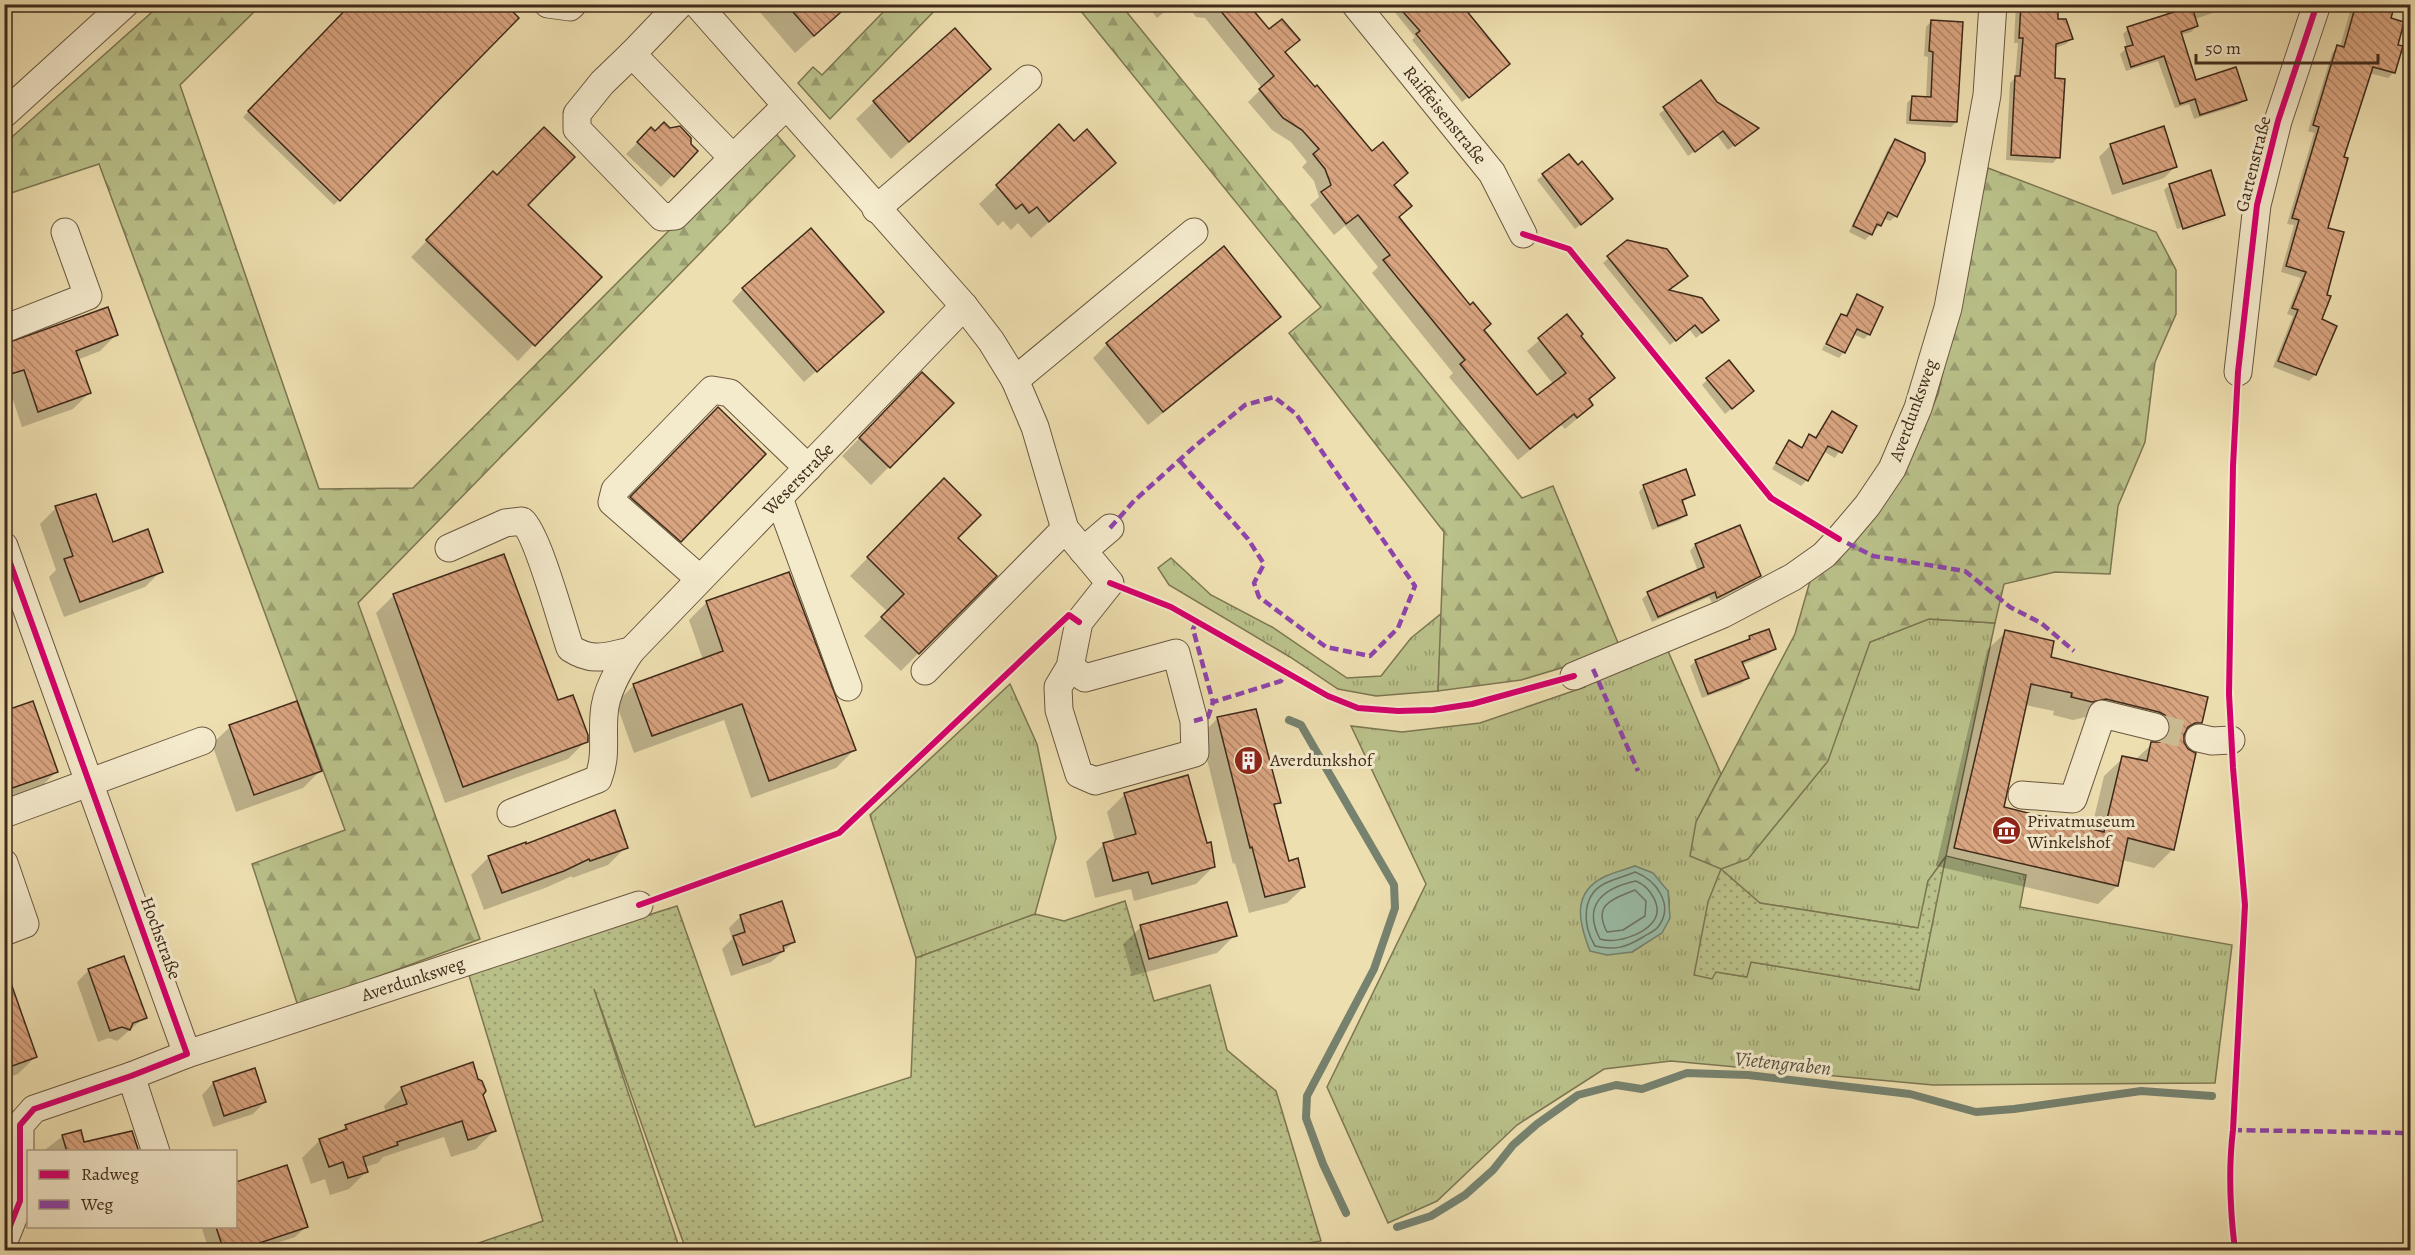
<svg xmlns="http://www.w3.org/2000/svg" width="2415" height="1255" viewBox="0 0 2415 1255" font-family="Alegreya,serif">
  <defs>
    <pattern id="grass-tufts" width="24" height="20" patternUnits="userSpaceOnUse" patternTransform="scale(1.5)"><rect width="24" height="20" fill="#bac18a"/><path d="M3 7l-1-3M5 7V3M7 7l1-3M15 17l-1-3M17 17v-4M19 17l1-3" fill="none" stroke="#999d70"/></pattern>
    <pattern id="forest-firs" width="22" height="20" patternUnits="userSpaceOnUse" patternTransform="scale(1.5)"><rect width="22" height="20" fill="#bac18a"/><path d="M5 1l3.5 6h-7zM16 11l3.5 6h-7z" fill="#999d70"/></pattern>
    <pattern id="park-dots" width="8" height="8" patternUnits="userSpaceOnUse" patternTransform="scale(1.5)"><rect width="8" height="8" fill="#bac18a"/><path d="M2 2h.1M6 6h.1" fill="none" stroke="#999d70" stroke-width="1.8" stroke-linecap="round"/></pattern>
    <pattern id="building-back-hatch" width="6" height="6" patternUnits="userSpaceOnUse" patternTransform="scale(1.5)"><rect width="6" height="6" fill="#d9a480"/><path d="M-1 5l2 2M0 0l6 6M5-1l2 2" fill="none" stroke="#b18668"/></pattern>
  </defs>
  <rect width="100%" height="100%" fill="#eedfb0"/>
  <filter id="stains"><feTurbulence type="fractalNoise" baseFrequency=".00333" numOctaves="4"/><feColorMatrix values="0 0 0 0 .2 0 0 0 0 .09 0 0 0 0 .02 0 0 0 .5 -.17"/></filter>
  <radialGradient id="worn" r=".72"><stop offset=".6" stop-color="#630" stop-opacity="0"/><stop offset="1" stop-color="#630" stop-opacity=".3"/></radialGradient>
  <g fill="url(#grass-tufts)" stroke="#7c7652" stroke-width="1.5" fill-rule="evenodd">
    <polygon points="1171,558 1211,595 1272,627 1347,678 1381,676 1411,638 1442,613 1438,691 1376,696 1338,689 1290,657 1169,585 1158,568"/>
    <path d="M1928,619L1995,623L1946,856L2026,875L2020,907L2232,945L2215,1083L1933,1085L1671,1061L1604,1069L1517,1125L1437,1201L1388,1223L1327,1087L1426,884L1351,726L1402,732L1480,723L1585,687L1584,684L1668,651L1721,774L1696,822L1870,642ZM1945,858L1919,990L1751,962L1746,977L1716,972L1760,903L1919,928L1928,881ZM1635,866L1668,891C1674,929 1661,933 1632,952L1621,871Z"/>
    <polygon points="1010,684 1037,744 1056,838 1035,914 916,958 870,815"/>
  </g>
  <g fill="url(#forest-firs)" stroke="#7c7652" stroke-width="1.5">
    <polygon points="160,5 261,5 180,85 319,489 413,488 771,128 795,156 358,603 480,939 298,1006 252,864 345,830 99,164 5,195 4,144"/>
    <polygon points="890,5 940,5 830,119 798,83 813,67 822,75"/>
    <polygon points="1076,5 1121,5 1522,498 1553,486 1621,650 1521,680 1438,691 1444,532 1289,333 1321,307"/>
    <polygon points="1988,168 2156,232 2176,270 2176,314 2155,362 2145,442 2118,506 2110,574 2055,572 2004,584 1995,623 1929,619 1870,642 1828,761 1748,859 1721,869 1690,856 1696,822 1795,634 1812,574 1904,472 1938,394"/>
  </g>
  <g fill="url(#park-dots)" stroke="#7c7652" stroke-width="1.5">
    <polygon points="1946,856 1919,990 1751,962 1747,977 1716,972 1712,979 1694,975 1708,902 1721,869 1760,903 1918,928 1928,881"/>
    <polygon points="1125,901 1154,1001 1210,985 1227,1050 1276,1091 1321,1241 1267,1250 686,1250 594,989 680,1250 458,1250 543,1221 468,972 677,906 755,1127 911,1077 916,958 1035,914 1064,921"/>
  </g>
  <path fill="#9abda8" stroke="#76826f" stroke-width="1.5" d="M1635,866L1653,873L1668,891L1670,918L1662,933L1632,952L1607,955L1590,951C1579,923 1571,893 1604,877C1613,872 1625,870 1635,866Z"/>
  <g fill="#0003" fill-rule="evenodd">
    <polygon points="353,4 516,18 334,205 243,117"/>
    <polygon points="753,4 850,4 795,53"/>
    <polygon points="1146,4 1174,4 1157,18"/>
    <polygon points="1186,4 1246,4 1269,31 1298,40 1284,53 1371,153 1406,173 1393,186 1398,218 1482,331 1537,397 1553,384 1527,351 1567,316 1579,336 1613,378 1588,401 1591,405 1579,417 1565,429 1561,425 1518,460 1449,377 1453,373 1372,273 1378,267 1345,226 1334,235 1310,205 1319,197 1314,181 1302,167 1307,162 1291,142 1272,130 1248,102 1262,88 1205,18 1196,17"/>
    <polygon points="1388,4 1457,4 1503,69 1462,102 1412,40 1415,37"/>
    <polygon points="2016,4 2057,4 2056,20 2071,39 2066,44 2055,48 2054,80 2058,157 2053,163 2006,160 2010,83 2015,78 2018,43 2014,43"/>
    <polygon points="2169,4 2240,4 2195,19 2197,26 2191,32 2180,35 2195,82 2245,99 2239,105 2194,119 2189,104 2175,108 2158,61 2126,71 2120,54 2127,48 2123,34 2128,29 2168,15 2166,8"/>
    <polygon points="2352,4 2393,4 2389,20 2396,46 2394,72 2388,78 2369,73 2342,158 2327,229 2315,375 2309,381 2273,367 2293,316 2287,314 2301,278 2281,272 2294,225 2287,224 2314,133 2308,131 2332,53 2338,47 2340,47"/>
    <polygon points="1931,21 1956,122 1951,127 1906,124 1907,103 1913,97 1926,98 1928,57 1924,56 1926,27"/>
    <polygon points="989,69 891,159 856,119 874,102"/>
    <polygon points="1701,82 1716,103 1756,129 1728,150 1717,135 1688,156 1659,114"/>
    <polygon points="1059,126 1096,180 1031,238 1018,223 1011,230 1003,221 998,226 979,204"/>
    <polygon points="651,129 655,133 670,129 696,151 661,187 626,154"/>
    <polygon points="1895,141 1896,216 1890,221 1883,218 1880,225 1865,240 1849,232 1889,147"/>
    <polygon points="2111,145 2175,167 2164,178 2112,195 2099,157"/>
    <polygon points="1578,167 1606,204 1575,229 1537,180 1543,175"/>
    <polygon points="493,173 526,205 534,344 518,361 411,257"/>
    <polygon points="2170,185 2223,215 2218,220 2178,233 2219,219 2219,216 2177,229 2164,190"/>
    <polygon points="1628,241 1667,291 1712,325 1696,338 1689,329 1670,345 1603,263"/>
    <polygon points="743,289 871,323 804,382 732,301"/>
    <polygon points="4,290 11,308 4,315"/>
    <polygon points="1857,296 1869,334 1864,339 1853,334 1844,351 1826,342 1836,321 1841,315 1845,317 1852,302"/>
    <polygon points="1279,317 1265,331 1148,425 1093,358 1107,344"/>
    <polygon points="116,335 100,351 77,360 89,393 73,409 22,427 8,385 4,386 4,346"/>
    <polygon points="1824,345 1843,353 1839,358 1822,350"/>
    <polygon points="1707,380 1747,396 1725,414 1702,385"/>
    <polygon points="904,392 952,403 871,485 842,456"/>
    <polygon points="718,409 764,454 666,555 617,512"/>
    <polygon points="1832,413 1855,426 1835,458 1823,451 1807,480 1801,486 1772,469 1789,442 1800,449 1809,436 1814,439"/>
    <polygon points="944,480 956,538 995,576 901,671 864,636 888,612 850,576"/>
    <polygon points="1644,486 1694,495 1681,503 1686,515 1680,520 1652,530 1639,492"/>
    <polygon points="56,508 112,544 161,571 145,587 64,617 49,577 56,570 40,524"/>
    <polygon points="1739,527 1759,576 1754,581 1712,603 1709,597 1652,622 1642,599 1648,594 1698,571 1690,551 1695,545"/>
    <polygon points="394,595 557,702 586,741 568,759 445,803 376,613"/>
    <polygon points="707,602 854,750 836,768 751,798 724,720 634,753 616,703 634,685 703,660 689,620"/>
    <polygon points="1768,630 1775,648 1769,654 1742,665 1747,678 1741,684 1702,698 1690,666 1696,661 1744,643 1749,638"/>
    <path d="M2006,632L2049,658L2201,722L2182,741L2187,750L2194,754L2172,850L2154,868L2122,860L2117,886L2098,904L1936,866L1987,650ZM2025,705L2054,711L2053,715L2073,720L2086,717L2140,730L2147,734L2152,741V744L2135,760L2123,758L2104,776L2091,831L2002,808Z"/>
    <polygon points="1255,710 1279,802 1273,808 1288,863 1304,887 1287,903 1249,913 1235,863 1233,864 1201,735 1217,719"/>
    <polygon points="4,712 56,772 39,789 4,801"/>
    <polygon points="230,727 321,770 303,788 236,812 212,744"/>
    <polygon points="1125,794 1214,866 1196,884 1134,901 1131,889 1095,898 1086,862 1104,844 1115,841 1107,812"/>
    <polygon points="525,846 626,847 608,865 572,878 572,876 545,888 484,910 471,875 489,857"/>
    <polygon points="781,903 794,942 771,962 731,976 722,949 732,939 729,928 740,917"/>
    <polygon points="1141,927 1235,935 1217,953 1132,976 1123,944"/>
    <polygon points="4,970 36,1056 18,1074 4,1079"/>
    <polygon points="89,970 145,1017 117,1041 109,1038 98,1042 77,982"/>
    <polygon points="477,1080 494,1131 476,1149 451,1157 444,1137 383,1157 378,1163 365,1167 366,1172 349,1189 330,1195 325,1179 311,1184 302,1158 320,1140 339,1134 346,1126 386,1113 384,1106 402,1088"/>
    <polygon points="213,1083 265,1102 253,1114 213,1127 202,1095"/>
    <polygon points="63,1136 82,1144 138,1152 42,1152"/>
    <polygon points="286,1167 307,1226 295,1237 256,1250 209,1250 201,1226 236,1226 236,1184"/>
  </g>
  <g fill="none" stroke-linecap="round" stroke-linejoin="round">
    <g stroke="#6c7461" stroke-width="1.5">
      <path d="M1635,872C1656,880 1675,905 1658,927C1655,931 1648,934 1643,937C1627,947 1614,951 1595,946C1582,924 1581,893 1608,882C1617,878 1626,876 1635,872Z"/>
      <path d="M1636,881C1650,887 1665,908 1652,923C1642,935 1616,944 1600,939C1582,905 1603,888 1636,881Z"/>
      <path d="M1635,890L1646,901L1645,916L1623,930L1607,932C1592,903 1614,899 1635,890Z"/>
    </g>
    <g stroke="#76826f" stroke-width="8">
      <polyline points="1289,720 1301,725 1394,885 1395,908 1374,969 1307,1096 1306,1118 1323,1164 1346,1213"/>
      <polyline points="1397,1227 1431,1216 1465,1195 1493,1170 1513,1145 1537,1124 1578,1095 1616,1085 1642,1089 1687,1073 1748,1075 1910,1094 1976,1112 2014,1109 2141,1091 2212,1096"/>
      <polyline points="1335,1250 1348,1246"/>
    </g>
  </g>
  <g fill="url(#building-back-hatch)" stroke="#3f2a1a" stroke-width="1.5" fill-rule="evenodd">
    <polygon points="351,4 505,4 519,18 340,201 248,111"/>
    <polygon points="786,4 850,4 814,36"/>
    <polygon points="1215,4 1248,4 1269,29 1282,19 1300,40 1285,52 1315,87 1317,85 1372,151 1383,142 1408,173 1394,185 1412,206 1399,217 1470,305 1473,302 1491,324 1484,330 1537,395 1566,373 1538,338 1567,314 1583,334 1581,336 1615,378 1589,399 1593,405 1577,418 1574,414 1530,449 1460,364 1465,360 1383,260 1390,255 1358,215 1346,224 1321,192 1331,185 1325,169 1313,154 1319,149 1302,130 1283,118 1259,89 1274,76"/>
    <polygon points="1396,4 1461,4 1510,64 1469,98 1416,34 1420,31"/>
    <polygon points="2021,4 2058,4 2058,19 2066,19 2073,39 2056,44 2055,78 2065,79 2060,158 2011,155 2015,76 2020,76 2023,38 2019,38"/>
    <polygon points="2172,4 2191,4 2198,26 2181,32 2196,80 2236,67 2247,100 2200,115 2195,99 2180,104 2164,56 2131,67 2125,47 2133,45 2127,27 2174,12"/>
    <polygon points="2356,4 2395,4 2391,18 2404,22 2398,45 2403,46 2395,73 2373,67 2344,157 2348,158 2328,228 2344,232 2327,295 2331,296 2322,319 2337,326 2316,375 2278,361 2298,310 2292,308 2306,272 2286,266 2299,220 2292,218 2319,127 2313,125 2337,45 2344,47"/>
    <polygon points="1931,20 1963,22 1957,122 1910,120 1912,96 1931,97 1933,52 1929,51"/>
    <polygon points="955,28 991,69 909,142 873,101"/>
    <polygon points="1701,80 1717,102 1759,128 1735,146 1723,131 1695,152 1663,107"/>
    <polygon points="664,122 670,128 680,126 691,138 691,144 698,151 674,177 637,142 651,127 655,131"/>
    <polygon points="1059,124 1074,141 1087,129 1116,163 1049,222 1037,207 1029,213 1022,204 1016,209 996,185"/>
    <polygon points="2164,126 2177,167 2123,184 2110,144"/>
    <polygon points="544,127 575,157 528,205 602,277 535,346 426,240 493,171 497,175"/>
    <polygon points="1895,139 1925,153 1925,161 1897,217 1888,212 1881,226 1877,224 1872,235 1853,226"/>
    <polygon points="1569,154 1578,165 1582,161 1613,199 1581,225 1542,174"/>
    <polygon points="2211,170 2225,215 2183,229 2169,184"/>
    <polygon points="811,228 884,312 817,372 742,288"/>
    <polygon points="1627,240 1667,249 1688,276 1669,290 1702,298 1719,320 1702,333 1695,325 1676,341 1607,256"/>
    <polygon points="1224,246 1281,317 1163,412 1106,343"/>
    <polygon points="1857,294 1883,307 1870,335 1857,329 1845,353 1826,344 1841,314 1847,316"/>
    <polygon points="108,307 118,335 76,351 91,393 38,412 24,370 4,376 4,344"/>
    <polygon points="1729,360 1754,391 1732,409 1706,378"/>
    <polygon points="922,372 954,403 890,468 859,438"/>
    <polygon points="718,407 766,454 681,542 630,497"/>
    <polygon points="1832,411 1857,426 1842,453 1828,446 1808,481 1776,463 1789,440 1802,448 1809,434 1816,438"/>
    <polygon points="1686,469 1695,495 1682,500 1687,515 1658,526 1643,485"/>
    <polygon points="944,478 981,515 958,538 997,576 919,654 881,617 904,594 867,557"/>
    <polygon points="96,494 113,542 148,529 163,572 80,602 64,559 73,556 55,506"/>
    <polygon points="1740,525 1761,576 1717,598 1715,592 1658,617 1647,592 1704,567 1695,544"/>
    <polygon points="504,554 558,700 573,695 588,735 588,742 463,787 393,594"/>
    <polygon points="789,572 856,750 769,781 742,704 652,736 633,684 723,651 706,601"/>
    <polygon points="1769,629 1776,649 1742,662 1749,678 1708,694 1695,660 1750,639 1749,636"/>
    <path d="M2005,630L2054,641L2051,657L2208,697L2202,723H2195L2188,727L2184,735V742L2188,749L2196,753L2174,850L2128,838L2118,886L1954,848ZM2031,684L2072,693L2071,697L2092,702L2106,699L2159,712L2165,715L2170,722V730L2167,737L2160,742H2151L2147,761L2122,756L2104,832L2004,807Z"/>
    <polygon points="33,701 58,772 4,791 4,711"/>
    <polygon points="297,701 322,771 254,795 229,725"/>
    <polygon points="1256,709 1281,803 1274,804 1289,861 1298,858 1305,887 1265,897 1252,847 1250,848 1217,717"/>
    <polygon points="1188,775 1207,843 1211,842 1215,867 1152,884 1148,872 1113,881 1103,843 1136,834 1124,793"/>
    <polygon points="615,810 628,848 590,861 589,859 564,871 502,893 488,856 526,842 526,844"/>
    <polygon points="782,901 795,942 783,946 784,951 743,965 733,936 745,932 740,915"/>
    <polygon points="1227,902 1237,936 1149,959 1140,925"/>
    <polygon points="124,956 147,1018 133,1023 130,1030 122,1027 110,1031 88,969"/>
    <polygon points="7,972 37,1057 4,1069 4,973"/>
    <polygon points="473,1062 478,1079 482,1081 486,1091 483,1095 496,1131 468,1140 462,1121 397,1142 398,1145 363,1157 368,1172 348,1178 343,1162 329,1167 319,1139 347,1129 345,1125 407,1104 401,1087"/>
    <polygon points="255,1068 266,1102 224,1116 213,1082"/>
    <polygon points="81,1130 84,1142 132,1131 139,1152 67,1152 62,1135"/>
    <polygon points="287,1165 308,1227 253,1245 255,1251 224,1251 216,1227 236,1227 236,1182"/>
  </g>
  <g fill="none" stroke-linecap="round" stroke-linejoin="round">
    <polyline stroke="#cbbb92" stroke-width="27" stroke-dasharray="27 14" stroke-linecap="butt" points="2155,727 2199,738"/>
    <defs>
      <g id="minor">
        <polyline points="548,4 570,7 573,4"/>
        <polyline points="680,4 632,54 733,158 786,106"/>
        <polyline points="697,4 964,306 991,341 1015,380 1035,427 1065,529 1110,583 1079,622 1070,667 1058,687 1059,710 1079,774 1095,781 1195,753 1194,721 1176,653 1085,678 1070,667"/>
        <polyline points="1355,4 1492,173 1523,234"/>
        <polyline points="632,54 602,83 577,114 577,129 662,217 675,216 733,158"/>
        <polyline points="4,114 125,4"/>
        <polyline points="876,209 1028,79"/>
        <polyline points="4,329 88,296 65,232"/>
        <polyline points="2238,372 2257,205 2278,121 2317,4"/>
        <polyline points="1015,380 1194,232"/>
        <polyline points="779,498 848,687"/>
        <polyline points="4,546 187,1054 131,1076 34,1109 20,1125 20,1201 4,1241"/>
        <path d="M449,548L505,523L522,521C537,532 562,624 570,648C593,663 606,656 631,651C619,669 605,692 604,715C602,739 607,756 598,779L511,813"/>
        <polyline points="1083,551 1110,528"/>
        <polyline points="700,579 612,502 615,490 712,390 730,393 808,468"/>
        <polyline points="631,651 964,306"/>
        <polyline points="925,671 1065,529"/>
        <polyline points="1574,676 1723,614 1793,577 1824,555 1839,539 1867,506 1892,469 1918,408 1948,308 1987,95 1993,4"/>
        <polyline points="2199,738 2212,741 2231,740"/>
        <polyline points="2022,795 2073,799 2102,714 2155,727"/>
        <polyline points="4,814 202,741"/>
        <polyline points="4,863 25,924 4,932"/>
        <polyline points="187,1054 639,905"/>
        <polyline points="131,1076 156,1152"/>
      </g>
    </defs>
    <use href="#minor" stroke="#6b5740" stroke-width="29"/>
    <use href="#minor" stroke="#f4eacc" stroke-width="27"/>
    <g stroke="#8e44ad" stroke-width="4.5" stroke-dasharray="9 4.5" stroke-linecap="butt">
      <polyline points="1110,528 1134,501 1195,446 1245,405 1274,397 1296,414 1415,586 1398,628 1370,656 1326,647 1259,597 1254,583 1264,564 1248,539 1179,460"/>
      <polyline points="1835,537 1873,556 1965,571 2010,607 2041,623 2074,651"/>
      <polyline points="1197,621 1193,629 1213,702"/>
      <polyline points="1593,669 1638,771"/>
      <polyline points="1194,721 1208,717 1213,702 1281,681 1286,672"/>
      <polyline points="2233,1130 2410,1133"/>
    </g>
    <defs>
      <g id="cycleway">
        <polyline points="1523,234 1569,249 1771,498 1839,539"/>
        <polyline points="4,546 187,1054 131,1076 34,1109 20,1125 20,1201 4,1241"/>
        <polyline points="1110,583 1171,607 1328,696 1358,708 1398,711 1433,710 1472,704 1574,676"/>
        <polyline points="639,905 839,833 1069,615 1079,622"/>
        <path d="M2235,1250C2230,1210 2228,1171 2233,1130L2245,905L2233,768L2229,694L2233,466L2238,372L2257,205L2278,121L2317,4"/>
      </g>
    </defs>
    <use href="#cycleway" stroke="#f4eacc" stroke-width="10"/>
    <use href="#cycleway" stroke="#d6006c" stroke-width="6"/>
  </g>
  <defs>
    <symbol id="building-disc" viewBox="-11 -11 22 22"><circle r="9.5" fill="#8f2418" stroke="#f4eacc"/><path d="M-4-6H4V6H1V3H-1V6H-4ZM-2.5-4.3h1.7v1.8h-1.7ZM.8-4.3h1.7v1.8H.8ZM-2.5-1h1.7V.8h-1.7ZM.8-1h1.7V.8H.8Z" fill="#fff"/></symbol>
    <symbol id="museum-disc" viewBox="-11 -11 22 22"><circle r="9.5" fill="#8f2418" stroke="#f4eacc"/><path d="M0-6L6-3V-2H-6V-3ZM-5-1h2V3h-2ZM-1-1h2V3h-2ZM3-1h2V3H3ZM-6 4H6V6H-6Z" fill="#fff"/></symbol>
  </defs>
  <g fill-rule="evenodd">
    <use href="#building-disc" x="1232" y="744" width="33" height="33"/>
    <use href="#museum-disc" x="1990" y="814" width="33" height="33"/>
  </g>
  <g text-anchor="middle" stroke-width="6" stroke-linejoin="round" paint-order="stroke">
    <g font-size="18" fill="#3f2a1a" stroke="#f4eacc">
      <text transform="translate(1445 115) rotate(51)" y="6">Raiffeisenstraße</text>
      <text transform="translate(2253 164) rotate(-76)" y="6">Gartenstraße</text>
      <text transform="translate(1913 410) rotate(-70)" y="6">Averdunksweg</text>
      <text transform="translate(798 479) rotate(-46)" y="6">Weserstraße</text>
      <text transform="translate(161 938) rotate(70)" y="6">Hochstraße</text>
      <text transform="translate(413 979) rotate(-18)" y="6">Averdunksweg</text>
    </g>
    <g font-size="18" fill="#3f2a1a" stroke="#f4eacc" text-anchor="start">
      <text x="1270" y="766">Averdunkshof</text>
      <text x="2027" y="827">Privatmuseum<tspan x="2027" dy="21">Winkelshof</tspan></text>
    </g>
    <g font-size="20" font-style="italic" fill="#564f3e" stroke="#f4eacc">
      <text transform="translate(1783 1063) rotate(6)" y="7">Vietengraben</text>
    </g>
  </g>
  <rect width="2415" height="1255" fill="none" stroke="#eedfb0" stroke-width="24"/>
  <rect x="6" y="6" width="2403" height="1243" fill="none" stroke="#3f2a1a" stroke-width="3"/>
  <rect x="12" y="12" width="2391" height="1231" fill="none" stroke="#3f2a1a" stroke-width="1.5"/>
  <rect x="27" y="1150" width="210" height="78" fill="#f4eacc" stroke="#ac9d85" stroke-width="1.5"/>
  <rect x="39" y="1170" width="30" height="9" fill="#d6006c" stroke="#ac9d85" stroke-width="1.5"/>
  <text x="81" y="1180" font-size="18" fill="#3f2a1a">Radweg</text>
  <rect x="39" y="1200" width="30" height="9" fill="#8e44ad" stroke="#ac9d85" stroke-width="1.5"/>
  <text x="81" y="1210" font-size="18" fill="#3f2a1a">Weg</text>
  <path d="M2196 54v9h182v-9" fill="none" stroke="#3f2a1a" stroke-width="3"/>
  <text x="2205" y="54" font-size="18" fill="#3f2a1a" stroke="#f4eacc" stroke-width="4.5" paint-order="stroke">50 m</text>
  <rect width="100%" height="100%" filter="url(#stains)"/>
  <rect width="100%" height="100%" fill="url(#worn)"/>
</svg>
